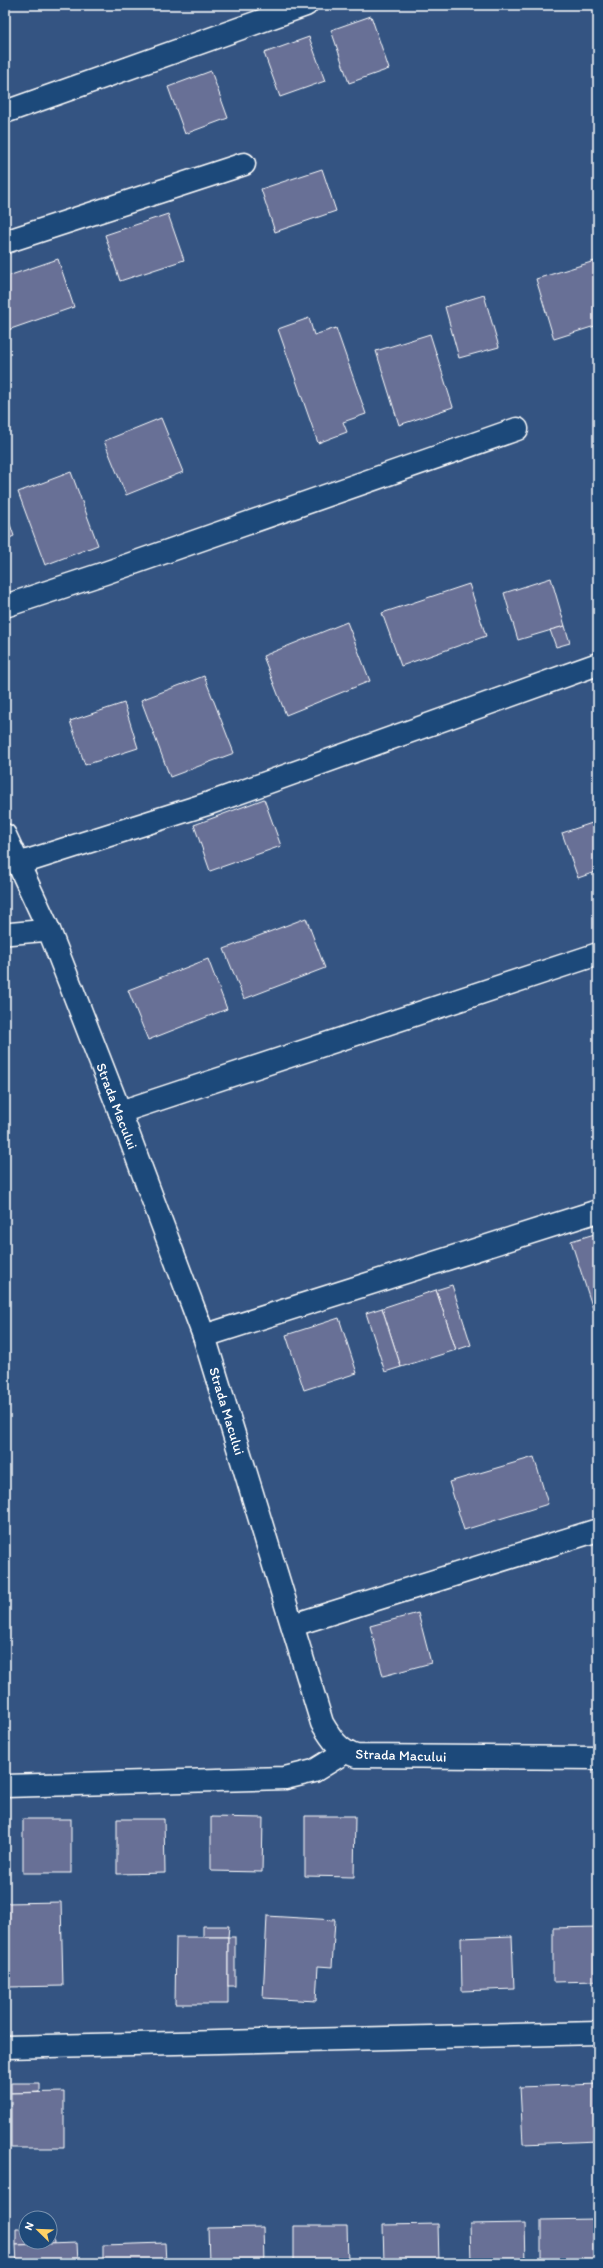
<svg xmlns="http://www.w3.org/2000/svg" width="603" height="2268" viewBox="0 0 603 2268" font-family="Itim,sans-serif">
  <rect width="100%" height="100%" fill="#345482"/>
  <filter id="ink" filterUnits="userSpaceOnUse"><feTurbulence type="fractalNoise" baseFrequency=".025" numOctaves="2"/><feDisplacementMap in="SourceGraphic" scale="8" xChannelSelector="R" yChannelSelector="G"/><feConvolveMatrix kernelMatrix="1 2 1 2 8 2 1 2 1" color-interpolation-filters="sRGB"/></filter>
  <g filter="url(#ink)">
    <g fill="#677096" stroke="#fff">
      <polygon points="371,16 389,69 349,83 331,30"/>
      <polygon points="309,37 325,81 280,97 264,53"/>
      <polygon points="211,71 228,118 185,134 168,87"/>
      <polygon points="322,169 336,211 275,232 261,189"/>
      <polygon points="168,214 184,260 120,281 105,235"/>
      <polygon points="58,259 74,307 5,331 5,277"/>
      <polygon points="598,260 598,325 554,339 536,279"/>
      <polygon points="484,295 499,347 459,358 445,307"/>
      <polygon points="309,318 314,335 336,328 366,414 343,422 347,432 318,443 278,329"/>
      <polygon points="430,334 453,407 399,425 376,351"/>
      <polygon points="161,418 183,472 126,495 104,441"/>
      <polygon points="71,472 98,545 45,565 18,492"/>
      <polygon points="5,510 14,536 5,540"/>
      <polygon points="551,578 565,626 518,640 504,593"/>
      <polygon points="469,584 486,636 401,666 382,613"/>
      <polygon points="347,622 370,681 286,715 263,656"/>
      <polygon points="565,626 570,643 556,647 550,630"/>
      <polygon points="204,676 234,753 170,777 141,700"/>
      <polygon points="124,703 138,748 85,765 70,721"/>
      <polygon points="264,799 281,846 210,871 194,825"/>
      <polygon points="598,821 598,871 578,878 562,833"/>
      <polygon points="306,918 325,968 244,999 224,949"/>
      <polygon points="208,959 227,1009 148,1040 128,990"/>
      <polygon points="598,1233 598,1311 594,1312 571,1241"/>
      <polygon points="452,1285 471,1345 456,1350 436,1290"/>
      <polygon points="436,1290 456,1350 401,1367 382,1308"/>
      <polygon points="382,1308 401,1367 385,1372 366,1313"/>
      <polygon points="339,1318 357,1373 304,1390 286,1335"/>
      <polygon points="534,1457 548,1504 464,1530 449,1482"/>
      <polygon points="418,1613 431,1663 383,1676 370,1626"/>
      <polygon points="305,1816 355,1816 354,1877 305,1876"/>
      <polygon points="211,1817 263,1818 262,1872 211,1871"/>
      <rect x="23" y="1819" width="48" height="54"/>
      <polygon points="117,1819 164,1819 165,1873 117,1874"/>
      <polygon points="61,1902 63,1986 8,1987 5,1903"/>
      <polygon points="267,1916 335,1920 332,1967 318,1966 316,2001 263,1998"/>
      <polygon points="203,1926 229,1926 228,1937 203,1937"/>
      <polygon points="598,1927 598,1981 553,1982 553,1928"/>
      <polygon points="512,1936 514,1989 462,1991 461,1938"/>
      <polygon points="176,1937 228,1937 228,2004 175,2004"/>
      <rect x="228" y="1937" width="7" height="49"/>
      <polygon points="11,2083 40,2083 40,2092 11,2093"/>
      <polygon points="598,2084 598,2141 523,2144 520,2087"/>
      <polygon points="64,2092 64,2148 11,2148 11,2093"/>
      <polygon points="594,2219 594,2263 541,2263 541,2220"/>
      <polygon points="525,2223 526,2263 471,2263 470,2224"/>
      <polygon points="438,2224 439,2263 384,2263 383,2225"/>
      <polygon points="294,2226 347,2226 348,2263 294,2263"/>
      <polygon points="263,2227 264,2263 209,2263 208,2228"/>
      <polygon points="50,2228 53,2228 54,2244 16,2245 16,2229 26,2229 26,2242 50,2242"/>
      <polygon points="77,2243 78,2263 17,2263 16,2245"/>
      <polygon points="165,2243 166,2263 103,2263 103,2245"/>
    </g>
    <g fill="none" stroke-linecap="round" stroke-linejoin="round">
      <defs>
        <polyline id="service" points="5,934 49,930"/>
        <g id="minor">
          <polyline points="5,112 306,5"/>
          <polyline points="5,242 244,164"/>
          <polyline points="5,606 105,573 517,429"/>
          <path d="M5,835L49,930L120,1112L204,1336L322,1723C331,1738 338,1750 356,1756L598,1758"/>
          <polyline points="18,864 210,803 598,664"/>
          <polyline points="120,1112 598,954"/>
          <polyline points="204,1336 598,1211"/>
          <polyline points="293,1625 598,1530"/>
          <polyline points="5,1786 285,1778 314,1771 345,1752"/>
          <polyline points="5,2047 598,2033"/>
        </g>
      </defs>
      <use href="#service" stroke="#fff" stroke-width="24"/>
      <use href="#minor" stroke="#fff" stroke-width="25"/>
      <use href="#service" stroke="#1f4a7a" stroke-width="21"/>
      <use href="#minor" stroke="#1f4a7a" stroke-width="22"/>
    </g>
  </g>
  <g text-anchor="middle" stroke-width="3" stroke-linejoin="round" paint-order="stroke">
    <g font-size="14" fill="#fff" stroke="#1f4a7a">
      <text transform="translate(117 1106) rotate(69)" y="5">Strada Macului</text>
      <text transform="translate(227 1411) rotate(73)" y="5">Strada Macului</text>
      <text transform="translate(401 1755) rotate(2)" y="5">Strada Macului</text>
    </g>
  </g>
  <rect width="603" height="2268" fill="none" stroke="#1f4a7a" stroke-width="20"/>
  <rect x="10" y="10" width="583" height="2248" fill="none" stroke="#fff" stroke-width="1.5" filter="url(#ink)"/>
  <g transform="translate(38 2230) rotate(293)"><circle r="19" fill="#1f4a7a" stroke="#7992af"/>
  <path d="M0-3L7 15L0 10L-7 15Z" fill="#ffd166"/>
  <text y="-6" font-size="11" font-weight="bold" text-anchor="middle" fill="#ffffff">N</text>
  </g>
</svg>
